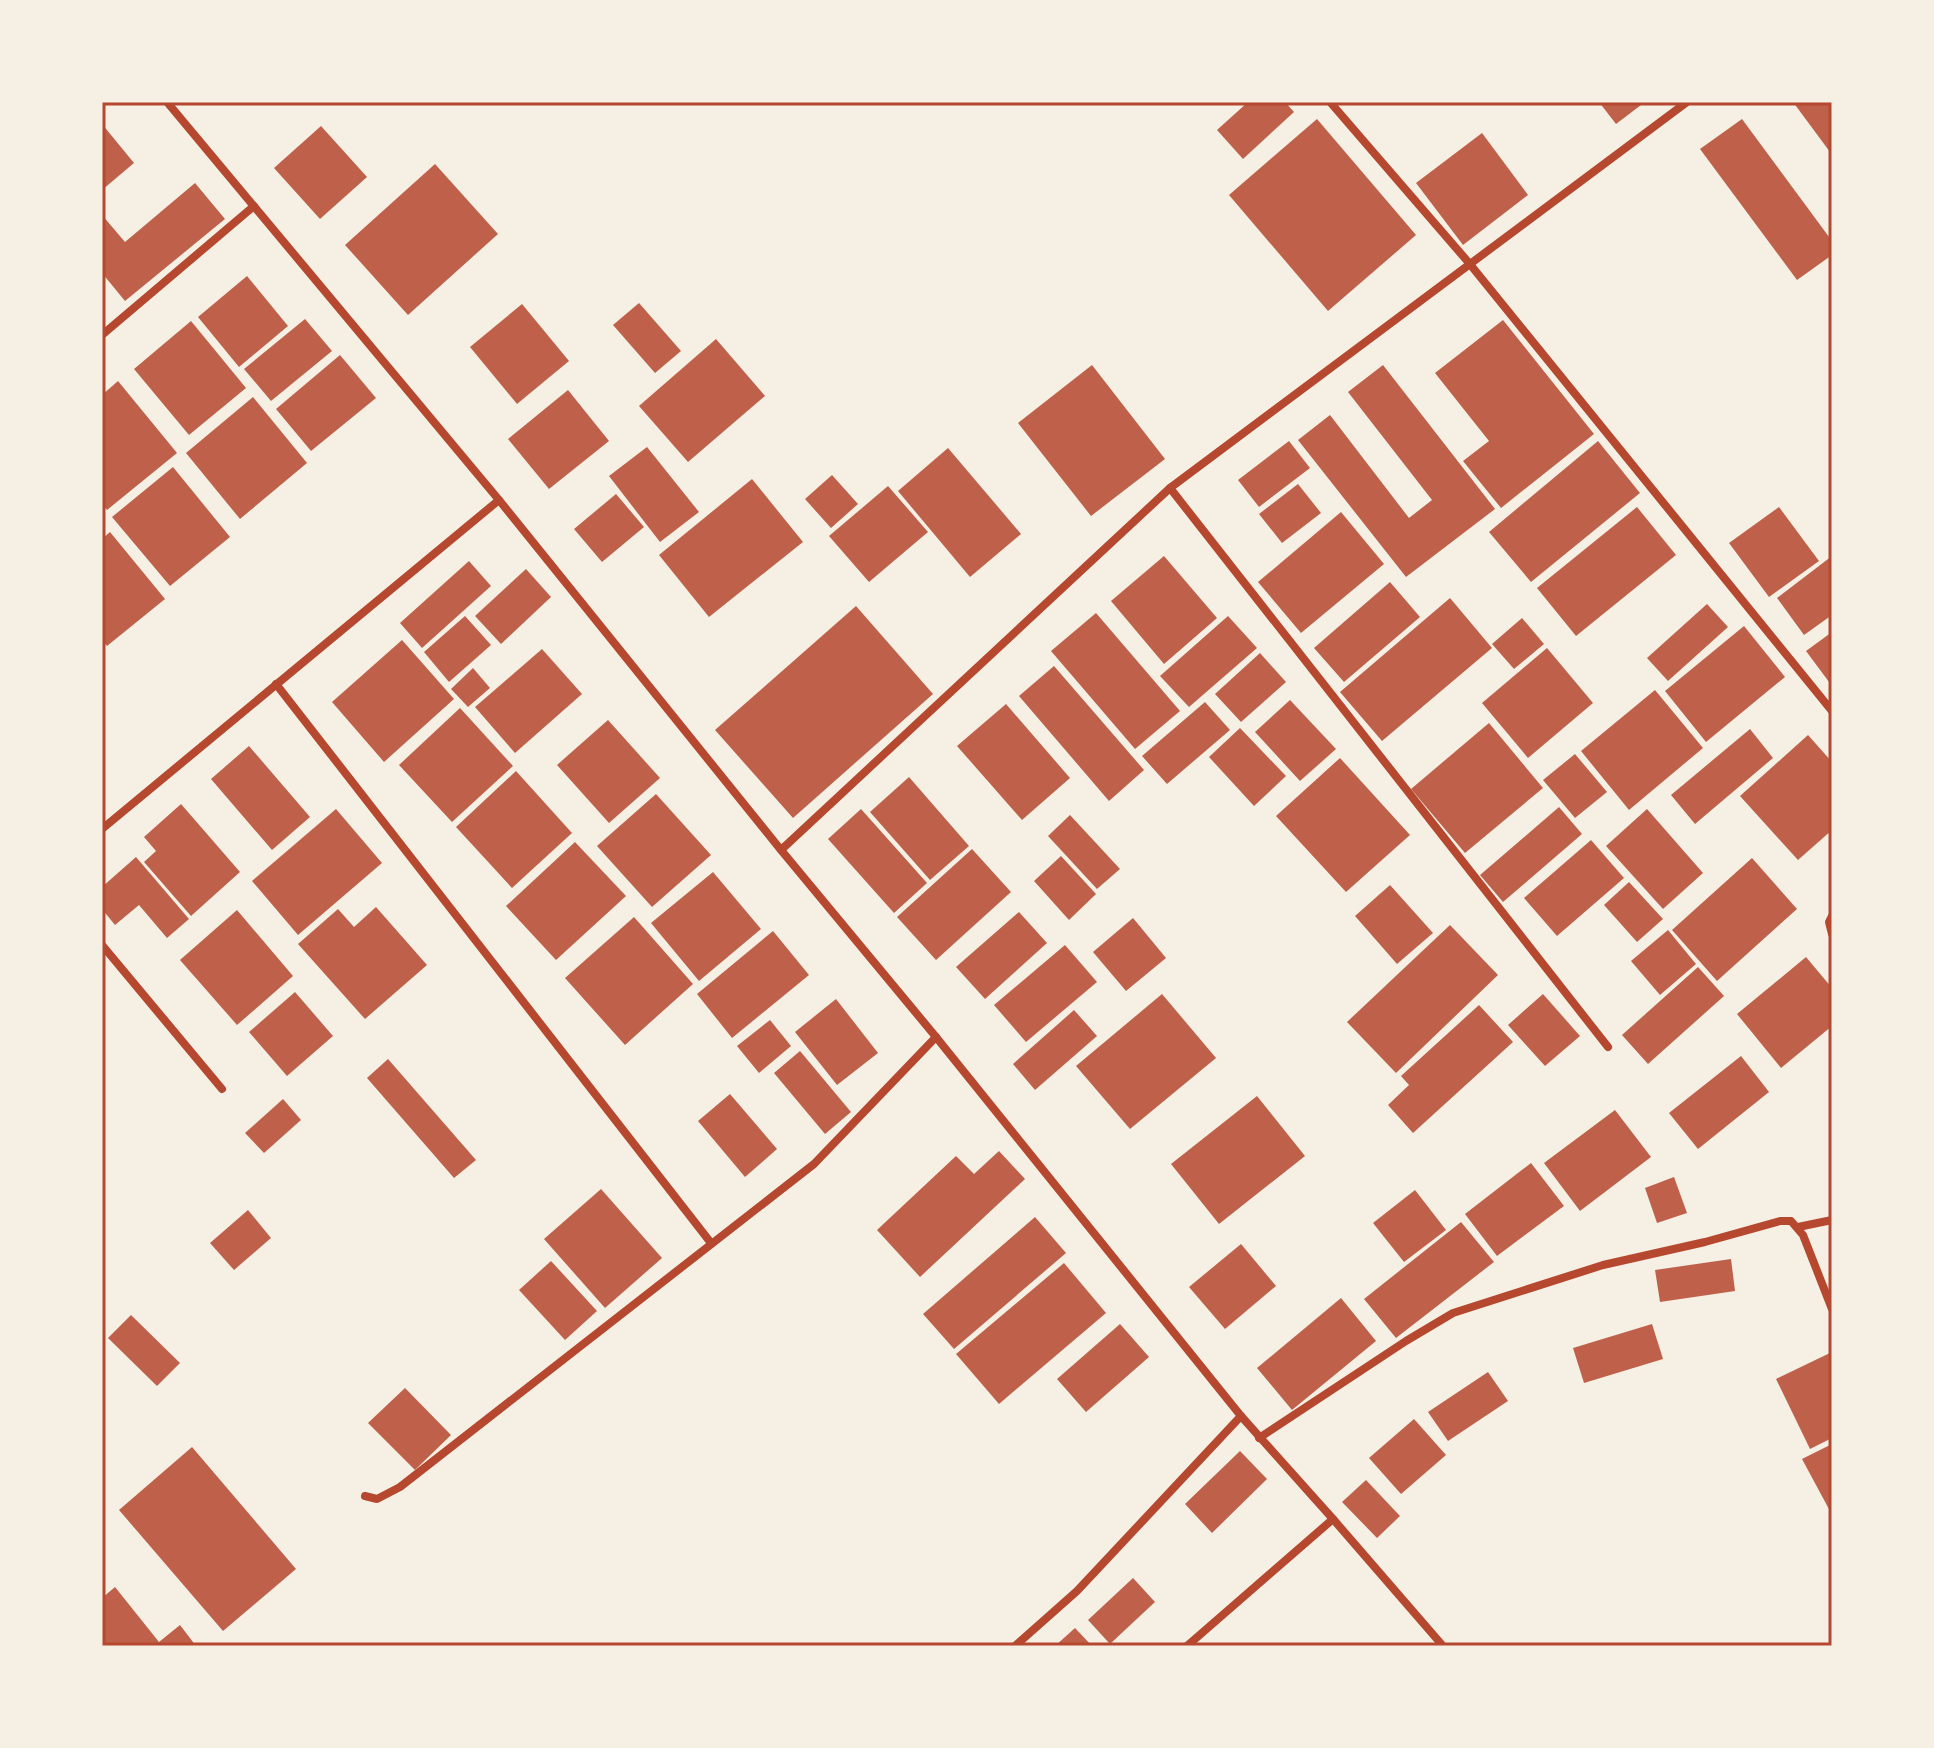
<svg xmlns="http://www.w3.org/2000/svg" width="1934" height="1748" viewBox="0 0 1934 1748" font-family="Jost,sans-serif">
  <rect width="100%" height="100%" fill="#f6efe4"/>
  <g fill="#bf614a">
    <polygon points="1248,102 1285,102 1294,112 1243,159 1217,130"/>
    <polygon points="1599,102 1645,102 1616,124"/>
    <polygon points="1793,102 1832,102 1832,150 1830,152"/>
    <polygon points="1317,119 1416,235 1328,311 1229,195"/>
    <polygon points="1742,119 1832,241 1832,255 1797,280 1700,149"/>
    <polygon points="102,124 134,163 102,190"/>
    <polygon points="321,126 367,177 320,219 274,168"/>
    <polygon points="1482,133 1528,195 1463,245 1416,183"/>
    <polygon points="435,164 498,234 408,315 345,245"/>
    <polygon points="195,183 225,219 125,301 102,273 102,215 125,242"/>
    <polygon points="247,276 288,326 239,367 198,317"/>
    <polygon points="639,303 681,351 655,373 613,325"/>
    <polygon points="522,304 569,361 517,404 470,347"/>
    <polygon points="305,319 332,351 271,401 244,369"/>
    <polygon points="1503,320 1594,434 1501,508 1463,461 1489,441 1435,373"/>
    <polygon points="191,321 246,388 189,435 134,369"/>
    <polygon points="716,339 765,396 688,462 639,406"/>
    <polygon points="340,355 376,398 311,451 276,409"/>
    <polygon points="1092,365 1165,459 1091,516 1018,423"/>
    <polygon points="1383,365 1495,509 1406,577 1298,440 1330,415 1409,518 1432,500 1348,392"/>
    <polygon points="118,381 177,453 107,510 102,504 102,395"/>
    <polygon points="568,390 609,441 549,489 508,439"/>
    <polygon points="253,397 307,463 240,519 186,453"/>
    <polygon points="1289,441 1310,468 1259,507 1238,480"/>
    <polygon points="1598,441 1640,493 1531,582 1489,532"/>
    <polygon points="647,447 699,512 660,542 609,476"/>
    <polygon points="948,448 1021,534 970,577 898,491"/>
    <polygon points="173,467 230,537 170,586 112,517"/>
    <polygon points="832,475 858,504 831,528 805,499"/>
    <polygon points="752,479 803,542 709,617 659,555"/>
    <polygon points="1298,484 1321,513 1282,543 1259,514"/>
    <polygon points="888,486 928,532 869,582 829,536"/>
    <polygon points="616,494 644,527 602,562 574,529"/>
    <polygon points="1637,507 1676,555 1576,636 1537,588"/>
    <polygon points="1779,507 1819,561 1769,597 1729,543"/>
    <polygon points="1341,512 1384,564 1301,633 1258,582"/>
    <polygon points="110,532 165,599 107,646 102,640 102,539"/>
    <polygon points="1164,556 1217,618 1164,664 1111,601"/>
    <polygon points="1832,556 1832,615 1804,635 1777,598"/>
    <polygon points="469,561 491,586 422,648 400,623"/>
    <polygon points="526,569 551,597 501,644 475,616"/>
    <polygon points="1390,582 1420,617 1344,682 1314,648"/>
    <polygon points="1450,598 1492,648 1382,741 1340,692"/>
    <polygon points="1707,604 1728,627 1668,681 1647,658"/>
    <polygon points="856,606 933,694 793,818 715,730"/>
    <polygon points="1096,613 1180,711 1135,749 1051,651"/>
    <polygon points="465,616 491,645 449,682 424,652"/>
    <polygon points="1228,616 1257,648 1189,707 1160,676"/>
    <polygon points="1522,618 1544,644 1514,669 1492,644"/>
    <polygon points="1744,626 1785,677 1706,742 1665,691"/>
    <polygon points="1832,632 1832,686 1806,651"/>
    <polygon points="402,640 454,699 384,762 332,702"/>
    <polygon points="1547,648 1593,703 1528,758 1482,703"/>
    <polygon points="542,649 582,694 515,753 475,707"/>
    <polygon points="1260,653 1286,682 1241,722 1215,694"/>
    <polygon points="1054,666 1144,770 1109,801 1019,696"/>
    <polygon points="473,668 490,688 468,707 451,689"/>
    <polygon points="1655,690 1703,748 1629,810 1581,751"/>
    <polygon points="1290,700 1336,749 1300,781 1255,732"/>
    <polygon points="1205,702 1230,730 1167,784 1142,756"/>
    <polygon points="1006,704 1070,778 1022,820 957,746"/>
    <polygon points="460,708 513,766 452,822 399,765"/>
    <polygon points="608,720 660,778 609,823 557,765"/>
    <polygon points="1489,723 1543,788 1465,853 1411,789"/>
    <polygon points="1240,728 1286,776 1254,806 1209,757"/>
    <polygon points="1750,729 1773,758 1695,824 1671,795"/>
    <polygon points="1808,735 1832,762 1832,830 1798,860 1740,796"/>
    <polygon points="249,746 310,817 272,850 211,779"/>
    <polygon points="1575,754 1607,792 1575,818 1543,780"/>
    <polygon points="1340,758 1410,835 1346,892 1276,816"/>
    <polygon points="516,771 572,833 512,888 456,827"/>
    <polygon points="909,777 969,846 930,880 870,812"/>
    <polygon points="656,794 711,855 652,907 597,846"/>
    <polygon points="181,804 240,872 191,916 144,862 156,851 144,837"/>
    <polygon points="1559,807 1582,834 1503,902 1480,875"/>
    <polygon points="336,809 382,863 298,935 252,881"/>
    <polygon points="861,809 927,883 894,913 828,839"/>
    <polygon points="1647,809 1703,873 1663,909 1606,846"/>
    <polygon points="1070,815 1120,869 1097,889 1048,836"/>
    <polygon points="1591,840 1624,878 1557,936 1524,898"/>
    <polygon points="575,842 626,896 556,960 506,906"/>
    <polygon points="972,849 1011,892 936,960 897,917"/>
    <polygon points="1061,856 1096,894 1069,920 1034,881"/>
    <polygon points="136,857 189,919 167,938 139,905 115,925 102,909 102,887"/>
    <polygon points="1752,858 1797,909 1717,981 1672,930"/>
    <polygon points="713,872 761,929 699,981 651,923"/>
    <polygon points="1629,882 1663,919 1637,942 1604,905"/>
    <polygon points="1390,885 1433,933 1397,964 1355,916"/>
    <polygon points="376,907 427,965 365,1019 298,944 338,909 354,927"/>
    <polygon points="237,910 293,976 237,1025 180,960"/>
    <polygon points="1019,912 1047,943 985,999 956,967"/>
    <polygon points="634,917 693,984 625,1045 565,978"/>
    <polygon points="1133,918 1166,958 1126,991 1093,952"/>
    <polygon points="1450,925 1498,975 1396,1073 1347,1022"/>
    <polygon points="1668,930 1696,964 1660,995 1631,961"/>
    <polygon points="773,931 809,975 732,1038 697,994"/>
    <polygon points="1065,945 1097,982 1026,1042 994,1005"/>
    <polygon points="1806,957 1832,988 1832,1026 1781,1068 1737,1014"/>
    <polygon points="1698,967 1724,996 1648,1064 1622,1035"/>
    <polygon points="295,992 333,1036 287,1076 249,1032"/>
    <polygon points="1162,994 1216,1058 1130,1129 1076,1066"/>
    <polygon points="1543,994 1580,1036 1545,1066 1508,1025"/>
    <polygon points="836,999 878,1053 837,1085 795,1032"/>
    <polygon points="1479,1005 1513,1042 1413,1133 1388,1105 1409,1085 1401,1076"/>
    <polygon points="1074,1010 1097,1036 1035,1090 1013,1064"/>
    <polygon points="770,1020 791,1046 759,1073 737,1046"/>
    <polygon points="800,1051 851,1112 825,1134 774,1073"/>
    <polygon points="1741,1056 1769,1092 1698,1149 1669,1113"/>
    <polygon points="388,1059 476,1160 454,1178 367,1078"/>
    <polygon points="730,1094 777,1149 745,1177 698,1121"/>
    <polygon points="1257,1096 1305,1156 1219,1224 1171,1164"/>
    <polygon points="283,1099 301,1120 264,1153 245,1133"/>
    <polygon points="1615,1110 1651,1157 1580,1211 1544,1163"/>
    <polygon points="999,1151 1025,1179 920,1277 877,1230 956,1156 974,1174"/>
    <polygon points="1531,1163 1564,1206 1497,1256 1465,1214"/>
    <polygon points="1674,1177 1687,1213 1657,1223 1645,1188"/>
    <polygon points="601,1189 662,1258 605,1308 544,1239"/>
    <polygon points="1415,1190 1446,1230 1404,1262 1373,1223"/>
    <polygon points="248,1210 271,1238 234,1270 210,1243"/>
    <polygon points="1035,1217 1066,1253 954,1349 923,1314"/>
    <polygon points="1461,1222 1494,1262 1396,1338 1364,1299"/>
    <polygon points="1241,1244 1276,1286 1225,1329 1189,1287"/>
    <polygon points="1731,1259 1735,1291 1660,1302 1655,1270"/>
    <polygon points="551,1261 597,1311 565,1340 519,1290"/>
    <polygon points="1064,1263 1106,1313 999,1404 956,1354"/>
    <polygon points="1341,1298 1376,1341 1292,1410 1257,1368"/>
    <polygon points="131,1315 180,1363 157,1386 108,1338"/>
    <polygon points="1120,1324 1149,1357 1086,1412 1057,1379"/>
    <polygon points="1652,1324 1663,1359 1584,1383 1573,1348"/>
    <polygon points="1832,1352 1832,1438 1810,1449 1776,1379"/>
    <polygon points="1488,1372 1508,1401 1448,1441 1428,1412"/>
    <polygon points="405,1388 451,1435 415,1470 368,1423"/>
    <polygon points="1414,1419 1446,1455 1401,1494 1369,1458"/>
    <polygon points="1832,1444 1832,1510 1830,1511 1802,1459"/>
    <polygon points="192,1447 296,1569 223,1631 119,1510"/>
    <polygon points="1240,1451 1267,1479 1212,1533 1185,1504"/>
    <polygon points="1366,1480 1400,1516 1377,1538 1342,1502"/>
    <polygon points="1133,1578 1155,1602 1110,1644 1088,1620"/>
    <polygon points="115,1587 159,1642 180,1625 196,1646 102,1646 102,1598"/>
    <polygon points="1075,1628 1092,1646 1055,1646"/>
  </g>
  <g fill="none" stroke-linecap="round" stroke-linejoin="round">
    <g stroke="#b5482f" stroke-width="8">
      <polyline points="167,102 499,500 781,850 936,1037 1241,1416 1333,1519 1443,1646"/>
      <polyline points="1330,102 1469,263 1832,711"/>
      <polyline points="102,335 254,206"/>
      <polyline points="1170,488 1608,1047"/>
      <polyline points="276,684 711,1243"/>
      <polyline points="102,829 499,500"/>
      <polyline points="781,850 1170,488 1687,102"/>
      <polyline points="1832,916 1829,922 1832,934"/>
      <polyline points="102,945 222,1089"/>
      <polyline points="1798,1227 1832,1220"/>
      <polyline points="1259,1438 1406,1341 1453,1313 1603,1265 1705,1242 1780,1221 1791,1221 1803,1235 1832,1309"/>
      <polyline points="365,1496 377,1499 400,1487 814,1164 936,1037"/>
      <polyline points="1015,1646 1077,1591 1241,1416"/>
      <polyline points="1187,1646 1333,1519"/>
    </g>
  </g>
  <rect width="1934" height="1748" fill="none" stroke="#f6efe4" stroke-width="208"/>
  <rect x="104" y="104" width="1726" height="1540" fill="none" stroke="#b5482f" stroke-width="3"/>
</svg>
